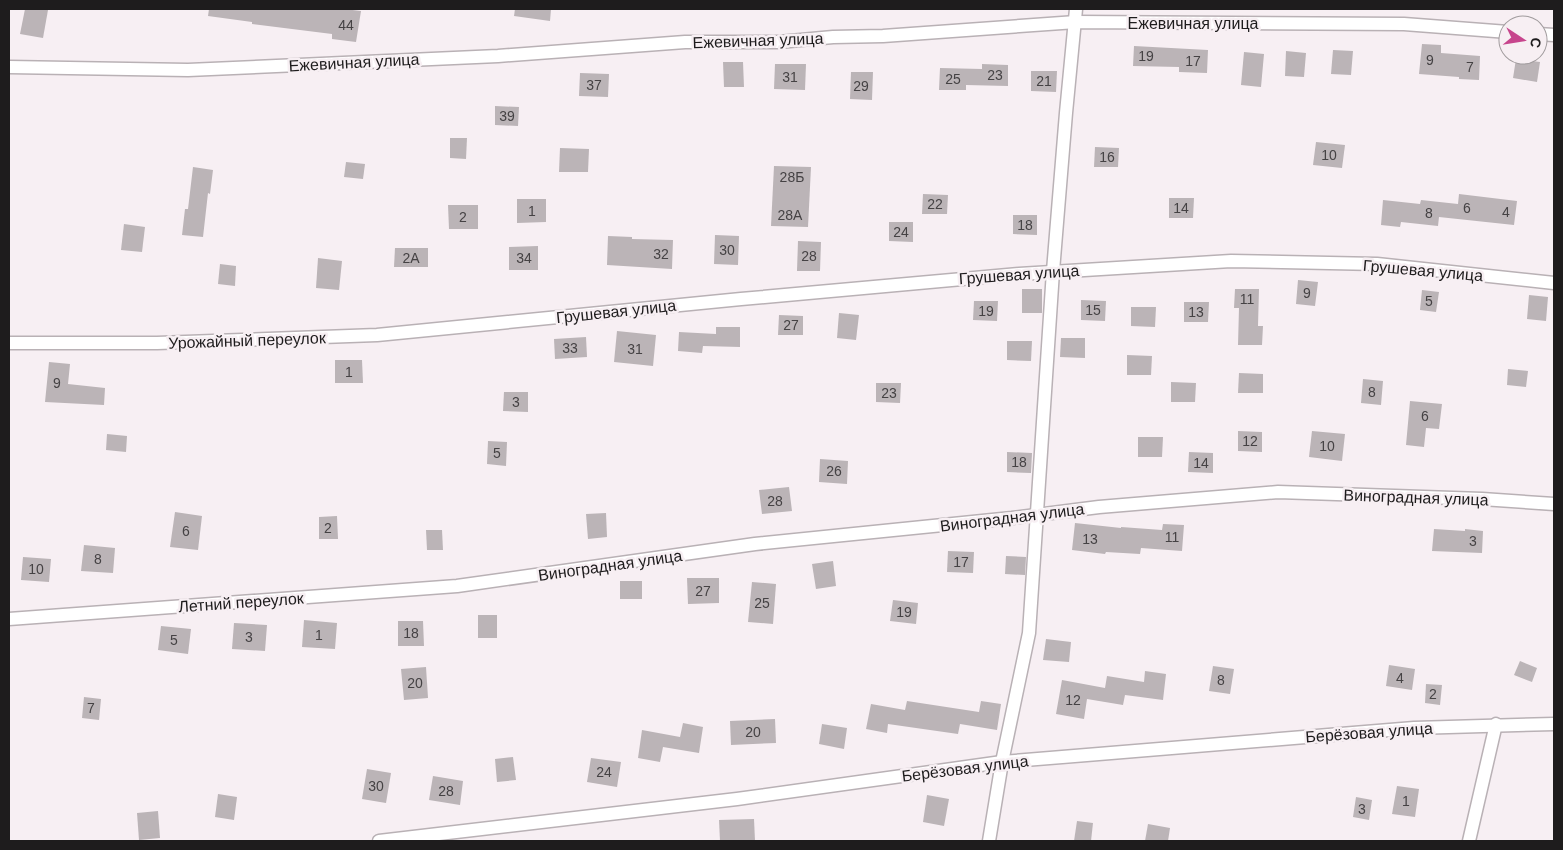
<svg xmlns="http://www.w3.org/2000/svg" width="1563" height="850" viewBox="0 0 1563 850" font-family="Helvetica,sans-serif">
  <rect width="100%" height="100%" fill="#f7eff3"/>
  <g fill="#bbb4b7">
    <polygon points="25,9 48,10 43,38 20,34"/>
    <polygon points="209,9 344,9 361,11 356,42 332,39 332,34 252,24 252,22 208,16"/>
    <polygon points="515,9 551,9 550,21 514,16"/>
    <polygon points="1422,44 1441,45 1441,53 1480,56 1479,80 1459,79 1459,77 1419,74"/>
    <polygon points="1134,46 1208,50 1207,73 1179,72 1179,67 1133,66"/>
    <polygon points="1333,50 1353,51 1351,75 1331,74"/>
    <polygon points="1286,51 1306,53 1304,77 1285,76"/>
    <polygon points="1244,52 1264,54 1261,87 1241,85"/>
    <polygon points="1516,59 1540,62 1537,82 1513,78"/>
    <polygon points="723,62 743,62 744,87 724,87"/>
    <polygon points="775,64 806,64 805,90 774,89"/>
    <polygon points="982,64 1008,65 1008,86 966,85 966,90 939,90 940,68 982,69"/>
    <polygon points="1031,71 1057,71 1056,92 1031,91"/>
    <polygon points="851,72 873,72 872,100 850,99"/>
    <polygon points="580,73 609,74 608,97 579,96"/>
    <polygon points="495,106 519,107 518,126 495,125"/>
    <polygon points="450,138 467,138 466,159 450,158"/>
    <polygon points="1316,142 1345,145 1342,168 1313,165"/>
    <polygon points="1095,147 1119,148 1118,167 1094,167"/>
    <polygon points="560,148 589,149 588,172 559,172"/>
    <polygon points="346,162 365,164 363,179 344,177"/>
    <polygon points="774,166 811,167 808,227 771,226"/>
    <polygon points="193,167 213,170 210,194 208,193 203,237 182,235 185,209 188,209"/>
    <polygon points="923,194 948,195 947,214 922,214"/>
    <polygon points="1459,194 1517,201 1514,225 1439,217 1438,226 1401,222 1400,227 1381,225 1383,200 1420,204 1421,200 1458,204"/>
    <polygon points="1169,198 1194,198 1193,218 1169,218"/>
    <polygon points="517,199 546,199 546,222 517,223"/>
    <polygon points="448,205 478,205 478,229 449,229"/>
    <polygon points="1013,215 1037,215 1037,235 1013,234"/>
    <polygon points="889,222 913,222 913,242 889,241"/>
    <polygon points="124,224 145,227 142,252 121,250"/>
    <polygon points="715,235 739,236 738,265 714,264"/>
    <polygon points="608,236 632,237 632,239 673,240 672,269 607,265"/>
    <polygon points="798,241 821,242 820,271 797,271"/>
    <polygon points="538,246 538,270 509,270 509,247"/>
    <polygon points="395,248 428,248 428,267 394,267"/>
    <polygon points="318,258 342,261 339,290 316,288"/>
    <polygon points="220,264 236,266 235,286 218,284"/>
    <polygon points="1298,280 1318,282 1315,306 1296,304"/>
    <rect x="1022" y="289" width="20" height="24"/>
    <polygon points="1235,289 1259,289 1258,326 1263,326 1262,345 1238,345 1239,308 1234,308"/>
    <polygon points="1422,290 1439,292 1436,312 1420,310"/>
    <polygon points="1529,295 1548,297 1546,321 1527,319"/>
    <polygon points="1081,300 1106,301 1105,321 1081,320"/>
    <polygon points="974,301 998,301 997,321 973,320"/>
    <polygon points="1184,302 1209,302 1208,322 1184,322"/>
    <polygon points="1131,307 1156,307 1155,327 1131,326"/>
    <polygon points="839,313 859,315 856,340 837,338"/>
    <polygon points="779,315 803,316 803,335 778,335"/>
    <polygon points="716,327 740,327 740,347 703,346 702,353 678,351 679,332 716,334"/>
    <polygon points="617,331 656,335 653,366 614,362"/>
    <polygon points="586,337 587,357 555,359 554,339"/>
    <polygon points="1061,338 1085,338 1085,358 1060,357"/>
    <polygon points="1007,341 1032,341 1031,361 1007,360"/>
    <polygon points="1127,355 1152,356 1151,375 1127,375"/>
    <polygon points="335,360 362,360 363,383 335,383"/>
    <polygon points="49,362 70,364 68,384 105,388 104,405 45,402"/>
    <polygon points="1508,369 1528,371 1526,387 1507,385"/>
    <polygon points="1239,373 1263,374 1263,393 1238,393"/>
    <polygon points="1363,379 1383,381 1381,405 1361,403"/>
    <polygon points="1171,382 1196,383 1195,402 1171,402"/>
    <polygon points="876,383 901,383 900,403 876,402"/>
    <polygon points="504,392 528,392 528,412 503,411"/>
    <polygon points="1410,401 1442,404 1439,429 1426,428 1424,447 1406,445"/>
    <polygon points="1238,431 1262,432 1262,452 1238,451"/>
    <polygon points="1312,431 1345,434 1342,461 1309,457"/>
    <polygon points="107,434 127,436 126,452 106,450"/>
    <polygon points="1138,437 1163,437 1162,457 1138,457"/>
    <polygon points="488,441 507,442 506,466 487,464"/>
    <polygon points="1007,452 1032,453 1031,473 1007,472"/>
    <polygon points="1189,452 1213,453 1213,473 1188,472"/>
    <polygon points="820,459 848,461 847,484 819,482"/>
    <polygon points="789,487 792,511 762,514 759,490"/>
    <polygon points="175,512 202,516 198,550 170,547"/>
    <polygon points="606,513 607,537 588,539 586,514"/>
    <polygon points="337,516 338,539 319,539 319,517"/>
    <polygon points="1075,523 1121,528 1121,527 1162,530 1163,524 1184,525 1182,551 1141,548 1140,554 1106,552 1105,554 1072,550"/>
    <polygon points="1434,529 1465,531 1465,529 1483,531 1482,553 1432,551"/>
    <polygon points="426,530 442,530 443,550 427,550"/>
    <polygon points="84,545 115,548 113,573 81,571"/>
    <polygon points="948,551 974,552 973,573 947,572"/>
    <polygon points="1006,556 1026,557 1025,575 1005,574"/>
    <polygon points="23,557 51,559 49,582 21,580"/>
    <polygon points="833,561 836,586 816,589 812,564"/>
    <polygon points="687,578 719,578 719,603 688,604"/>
    <rect x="620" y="581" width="22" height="18"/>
    <polygon points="752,582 776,584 773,624 748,622"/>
    <polygon points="893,600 918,603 916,624 890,621"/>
    <rect x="478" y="615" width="19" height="23"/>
    <polygon points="304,620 337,623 335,649 302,647"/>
    <polygon points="398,621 423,621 424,646 398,646"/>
    <polygon points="234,623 267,625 265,651 232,649"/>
    <polygon points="161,626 191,629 188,654 158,650"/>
    <polygon points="1046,639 1071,642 1069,662 1043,660"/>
    <polygon points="1520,661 1537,668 1532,682 1514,675"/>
    <polygon points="1389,665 1415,669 1412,690 1386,686"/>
    <polygon points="1213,666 1234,669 1230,694 1209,691"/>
    <polygon points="426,667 428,698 404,700 401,669"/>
    <polygon points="1145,671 1166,674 1163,700 1125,695 1123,705 1087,699 1084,719 1056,714 1062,680 1105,688 1107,676 1144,682"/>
    <polygon points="1426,684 1442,685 1440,705 1425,703"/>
    <polygon points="84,697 101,699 99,720 82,718"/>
    <polygon points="907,701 979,712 981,701 1001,704 997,730 960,724 958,734 888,724 887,733 866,729 871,704 905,710"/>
    <polygon points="775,719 776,743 731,745 730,721"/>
    <polygon points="683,723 703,727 699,753 663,747 660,762 638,758 642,730 680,737"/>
    <polygon points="822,724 847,728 844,749 819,744"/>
    <polygon points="513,757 516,780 497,782 495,759"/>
    <polygon points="591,758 621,762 617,787 587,782"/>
    <polygon points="367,769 391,773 386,803 362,799"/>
    <polygon points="433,776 463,781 460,805 429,800"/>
    <polygon points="1397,786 1419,789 1415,817 1392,814"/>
    <polygon points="218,794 237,797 234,820 215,817"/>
    <polygon points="927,795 949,799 944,826 923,822"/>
    <polygon points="1356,797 1372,800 1369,820 1353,817"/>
    <polygon points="158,811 160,838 139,840 137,813"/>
    <polygon points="754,819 755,841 720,841 719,820"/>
    <polygon points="1077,821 1093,823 1091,841 1074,841"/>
    <polygon points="1148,824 1170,828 1168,841 1145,841"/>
  </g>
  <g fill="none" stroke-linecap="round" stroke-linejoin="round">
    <defs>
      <g id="street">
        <polyline points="1538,34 1554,35"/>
        <polyline points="9,67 188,70 498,56 685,42 779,42 833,37 883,36 1076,22 1404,24 1508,32"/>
        <polyline points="9,343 157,343 377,335 741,299 1019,274 1231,261 1377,264 1554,283"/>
        <polyline points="9,619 457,586 755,544 1012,518 1099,507 1278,492 1482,499 1554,504"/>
        <polyline points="379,841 737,799 1002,762 1414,728 1554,724"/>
        <polyline points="989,841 1002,762 1029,633 1053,271 1066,113 1076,9"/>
        <polyline points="1469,841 1496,724"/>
      </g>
    </defs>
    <use href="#street" stroke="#b9b1b5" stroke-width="15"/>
    <use href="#street" stroke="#fff" stroke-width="12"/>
  </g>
  <g text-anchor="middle" stroke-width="5" stroke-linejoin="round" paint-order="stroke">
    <g font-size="14" fill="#454244">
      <text x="346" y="30">44</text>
      <text x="1146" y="61">19</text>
      <text x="1430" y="65">9</text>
      <text x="1193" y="66">17</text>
      <text x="1470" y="72">7</text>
      <text x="995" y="80">23</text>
      <text x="790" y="82">31</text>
      <text x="953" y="84">25</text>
      <text x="1044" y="86">21</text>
      <text x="594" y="90">37</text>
      <text x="861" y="91">29</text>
      <text x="507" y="121">39</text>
      <text x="1329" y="160">10</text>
      <text x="1107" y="162">16</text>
      <text x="792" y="182">28Б</text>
      <text x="935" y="209">22</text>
      <text x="1181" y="213">14</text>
      <text x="1467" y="213">6</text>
      <text x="532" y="216">1</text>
      <text x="1506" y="217">4</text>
      <text x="1429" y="218">8</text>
      <text x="790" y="220">28А</text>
      <text x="463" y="222">2</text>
      <text x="1025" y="230">18</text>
      <text x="901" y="237">24</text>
      <text x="727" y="255">30</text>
      <text x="661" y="259">32</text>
      <text x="809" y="261">28</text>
      <text x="411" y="263">2А</text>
      <text x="524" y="263">34</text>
      <text x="1307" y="298">9</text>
      <text x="1247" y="304">11</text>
      <text x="1429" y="306">5</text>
      <text x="1093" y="315">15</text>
      <text x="986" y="316">19</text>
      <text x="1196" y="317">13</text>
      <text x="791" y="330">27</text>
      <text x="570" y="353">33</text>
      <text x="635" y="354">31</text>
      <text x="349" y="377">1</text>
      <text x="57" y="388">9</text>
      <text x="1372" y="397">8</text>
      <text x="889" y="398">23</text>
      <text x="516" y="407">3</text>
      <text x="1425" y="421">6</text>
      <text x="1250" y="446">12</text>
      <text x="1327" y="451">10</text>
      <text x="497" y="458">5</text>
      <text x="1019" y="467">18</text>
      <text x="1201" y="468">14</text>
      <text x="834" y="476">26</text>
      <text x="775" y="506">28</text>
      <text x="328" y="533">2</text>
      <text x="186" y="536">6</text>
      <text x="1172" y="542">11</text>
      <text x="1090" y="544">13</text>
      <text x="1473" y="546">3</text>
      <text x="98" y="564">8</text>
      <text x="961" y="567">17</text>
      <text x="36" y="574">10</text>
      <text x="703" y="596">27</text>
      <text x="762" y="608">25</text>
      <text x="904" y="617">19</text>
      <text x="411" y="638">18</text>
      <text x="319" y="640">1</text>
      <text x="249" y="642">3</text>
      <text x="174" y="645">5</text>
      <text x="1400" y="683">4</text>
      <text x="1221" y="685">8</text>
      <text x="415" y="688">20</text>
      <text x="1433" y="699">2</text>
      <text x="1073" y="705">12</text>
      <text x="91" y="713">7</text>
      <text x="753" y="737">20</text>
      <text x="604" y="777">24</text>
      <text x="376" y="791">30</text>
      <text x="446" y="796">28</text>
      <text x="1406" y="806">1</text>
      <text x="1362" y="814">3</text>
    </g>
    <g font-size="16" fill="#1e1c1d" stroke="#f7eff3">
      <text x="1193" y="29">Ежевичная улица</text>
      <text transform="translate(758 40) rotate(-2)" y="6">Ежевичная улица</text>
      <text transform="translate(354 62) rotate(-3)" y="6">Ежевичная улица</text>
      <text transform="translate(1423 270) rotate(5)" y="6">Грушевая улица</text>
      <text transform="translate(1019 274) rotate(-4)" y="6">Грушевая улица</text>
      <text transform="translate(616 311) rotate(-6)" y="6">Грушевая улица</text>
      <text transform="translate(247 340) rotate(-2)" y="6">Урожайный переулок</text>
      <text transform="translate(1416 497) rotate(2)" y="6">Виноградная улица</text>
      <text transform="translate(1012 517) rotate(-7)" y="6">Виноградная улица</text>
      <text transform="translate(610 565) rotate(-8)" y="6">Виноградная улица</text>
      <text transform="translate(241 602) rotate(-4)" y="6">Летний переулок</text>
      <text transform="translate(1369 732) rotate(-4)" y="6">Берёзовая улица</text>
      <text transform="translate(965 768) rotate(-7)" y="6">Берёзовая улица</text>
    </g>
  </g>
  <rect width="1563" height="850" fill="none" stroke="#1e1c1d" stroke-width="20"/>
  <g transform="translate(1523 40) rotate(102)"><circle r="24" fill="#f7eff3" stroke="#a09b9d"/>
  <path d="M0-4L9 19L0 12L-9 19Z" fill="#c7458d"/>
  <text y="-8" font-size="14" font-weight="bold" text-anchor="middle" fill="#1e1c1d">С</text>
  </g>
</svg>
